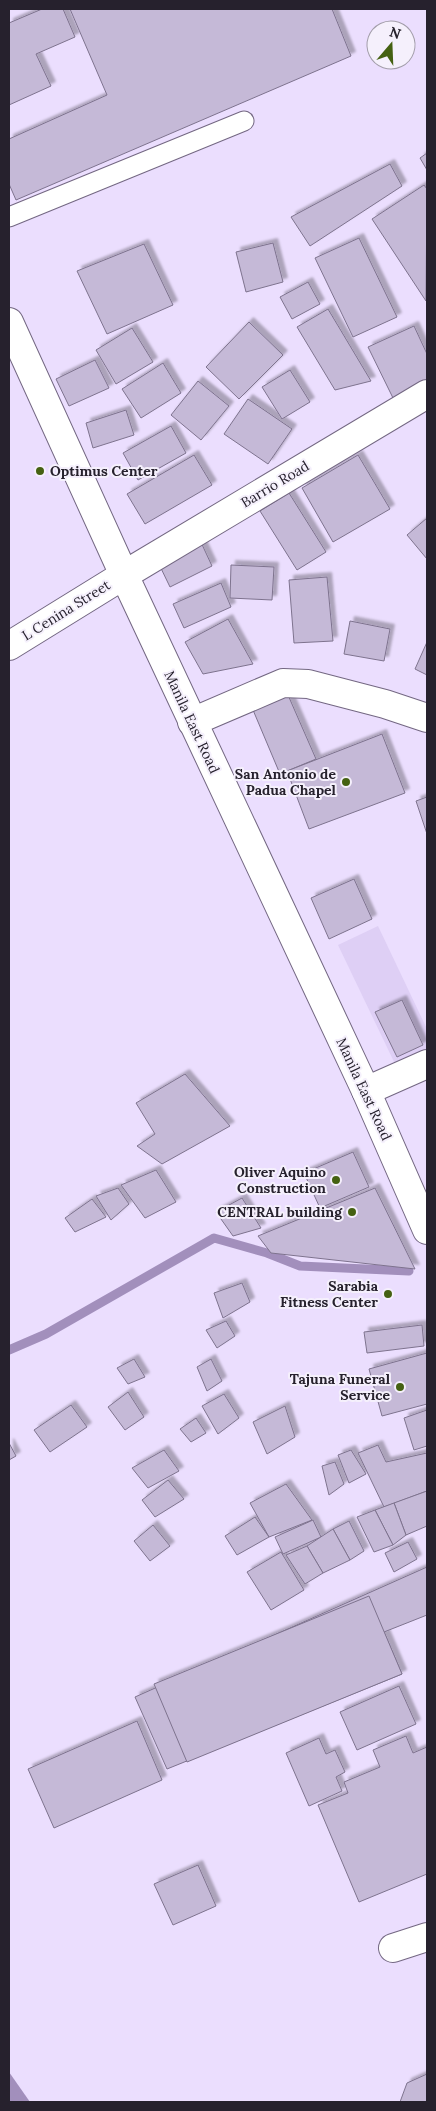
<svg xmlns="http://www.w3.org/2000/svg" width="436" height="2111" viewBox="0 0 436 2111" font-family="Lora,serif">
  <defs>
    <filter id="shadow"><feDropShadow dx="4.5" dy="-4.5" stdDeviation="1" flood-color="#0004"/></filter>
  </defs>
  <rect width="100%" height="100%" fill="#ebdefe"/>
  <polygon fill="#decff5" points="378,926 427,1029 427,1051 396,1066 338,945"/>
  <polygon fill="#a28fbc" points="9,2072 30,2102 9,2102"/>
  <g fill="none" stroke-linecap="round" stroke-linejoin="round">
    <polyline stroke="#a28fbc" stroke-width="9" points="9,1350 46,1334 214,1238 267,1253 300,1266 409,1271"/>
  </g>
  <g fill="#c5b9d7" stroke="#7e738e" filter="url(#shadow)">
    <polygon points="42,9 63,9 75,37 36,54 51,86 9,105 9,23"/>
    <polygon points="70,9 332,9 351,56 16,200 9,184 9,139 107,95"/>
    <polygon points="427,153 427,170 420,158"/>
    <polygon points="390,164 402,186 310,246 291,217"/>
    <polygon points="424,185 427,189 426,301 372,219"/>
    <polygon points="359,238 397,317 353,337 315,258"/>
    <polygon points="273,243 283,282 246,292 236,252"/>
    <polygon points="144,244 173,305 107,334 77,271"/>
    <polygon points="308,282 320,304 292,319 280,297"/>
    <polygon points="328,309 371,381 335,390 297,327"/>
    <polygon points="249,322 283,355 239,399 206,367"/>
    <polygon points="414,326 427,354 427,381 393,398 368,347"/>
    <polygon points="132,328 153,362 116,384 96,350"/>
    <polygon points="95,360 109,388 69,406 56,379"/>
    <polygon points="163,363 181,393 141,418 122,389"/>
    <polygon points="290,370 310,402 282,419 262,387"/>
    <polygon points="198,381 229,406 201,440 171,415"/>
    <polygon points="248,399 292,429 268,464 224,434"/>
    <polygon points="126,410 134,435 93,448 86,423"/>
    <polygon points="171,426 186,453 138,480 123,453"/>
    <polygon points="194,455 212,485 145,524 127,494"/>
    <polygon points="358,455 390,509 333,542 302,488"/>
    <polygon points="289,493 326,552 297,570 260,511"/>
    <polygon points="427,518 427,559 407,535"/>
    <polygon points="199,538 212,566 170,587 156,558"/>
    <polygon points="231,565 274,567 272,600 230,598"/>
    <polygon points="327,577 333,641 294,643 289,580"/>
    <polygon points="221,583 231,607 184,628 173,604"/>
    <polygon points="228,619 253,664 203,674 185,642"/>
    <polygon points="350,621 390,629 384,661 344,654"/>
    <polygon points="427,642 427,675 415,669"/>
    <polygon points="288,695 316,759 280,774 253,710"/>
    <polygon points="382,734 405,793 309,829 287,771"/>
    <polygon points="427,797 427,834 416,801"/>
    <polygon points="354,879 372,919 329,939 311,898"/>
    <polygon points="402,1000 423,1045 397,1057 375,1012"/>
    <polygon points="185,1074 230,1126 162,1164 137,1146 155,1134 136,1103"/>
    <polygon points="353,1152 369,1187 320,1208 304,1173"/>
    <polygon points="156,1170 176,1202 145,1218 121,1185"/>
    <polygon points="118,1188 129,1204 111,1220 96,1196"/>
    <polygon points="375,1188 415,1269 271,1253 258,1236"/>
    <polygon points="242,1198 261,1228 233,1236 216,1212"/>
    <polygon points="92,1199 106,1217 75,1232 65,1218"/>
    <polygon points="242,1283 250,1302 223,1318 214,1293"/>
    <polygon points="226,1321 235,1336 217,1348 206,1330"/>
    <polygon points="422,1325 424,1346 367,1353 364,1332"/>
    <polygon points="427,1353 427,1404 382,1416 369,1369"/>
    <polygon points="134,1359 145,1377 128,1384 117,1368"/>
    <polygon points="211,1359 222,1381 207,1391 197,1367"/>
    <polygon points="128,1392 144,1417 125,1430 108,1407"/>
    <polygon points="224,1394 239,1418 218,1434 202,1406"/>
    <polygon points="71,1405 87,1427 50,1452 34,1430"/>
    <polygon points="285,1406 295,1437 267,1454 253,1422"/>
    <polygon points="427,1410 427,1446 414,1450 404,1418"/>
    <polygon points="196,1418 206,1433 191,1442 180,1429"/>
    <polygon points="9,1443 16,1456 9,1460"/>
    <polygon points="378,1445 386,1462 427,1453 427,1491 384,1507 358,1453"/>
    <polygon points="164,1450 179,1471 148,1488 132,1468"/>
    <polygon points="351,1450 366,1474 349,1483 338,1455"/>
    <polygon points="335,1462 344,1484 329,1495 322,1466"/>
    <polygon points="168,1480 184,1499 155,1517 142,1500"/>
    <polygon points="286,1484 312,1520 269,1537 250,1503"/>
    <polygon points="427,1491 427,1526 406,1535 394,1503"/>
    <polygon points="394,1503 406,1535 393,1545 375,1510"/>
    <polygon points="375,1510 393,1545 374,1552 357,1517"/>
    <polygon points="255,1517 269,1537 237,1555 225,1536"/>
    <polygon points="313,1520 321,1537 283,1554 275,1537"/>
    <polygon points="349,1521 364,1551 350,1560 333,1529"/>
    <polygon points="153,1525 170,1546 150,1561 134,1541"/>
    <polygon points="333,1529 350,1560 323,1573 307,1546"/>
    <polygon points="408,1542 417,1559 394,1572 385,1553"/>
    <polygon points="307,1546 323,1573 305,1584 286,1555"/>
    <polygon points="281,1552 304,1590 271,1610 247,1572"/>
    <polygon points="427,1567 427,1615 384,1632 402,1674 167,1769 135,1697"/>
    <polygon points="369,1596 402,1674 187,1762 154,1684"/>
    <polygon points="399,1686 416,1724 357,1750 340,1712"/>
    <polygon points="137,1721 162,1780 54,1828 28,1769"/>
    <polygon points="406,1736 413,1753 427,1747 427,1874 359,1902 318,1805 348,1793 344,1782 380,1767 373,1750"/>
    <polygon points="319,1738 326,1754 335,1750 345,1772 336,1777 342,1791 309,1806 286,1753"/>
    <polygon points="198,1865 216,1906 173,1925 154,1884"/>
    <polygon points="427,2074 427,2102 400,2102 407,2083"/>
  </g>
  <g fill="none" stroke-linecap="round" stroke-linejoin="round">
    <defs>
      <polyline id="lane" points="9,217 244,121"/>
      <g id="street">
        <polyline points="9,646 124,575"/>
        <polyline points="192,722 283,683 308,684 385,704 427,718"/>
        <polyline points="366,1091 427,1064"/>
        <polyline points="393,1948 427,1937"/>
      </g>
      <polyline id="secondary" points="124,575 427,394"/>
      <polyline id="primary" points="9,322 124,575 366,1091 427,1230"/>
    </defs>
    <use href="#lane" stroke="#736782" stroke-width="21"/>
    <use href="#street" stroke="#736782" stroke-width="30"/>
    <use href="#secondary" stroke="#736782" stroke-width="30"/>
    <use href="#primary" stroke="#736782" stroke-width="30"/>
    <use href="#lane" stroke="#fff" stroke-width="19"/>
    <use href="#street" stroke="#fff" stroke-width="28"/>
    <use href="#secondary" stroke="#fff" stroke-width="28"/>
    <use href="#primary" stroke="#fff" stroke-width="28"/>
  </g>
  <g fill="#456112" stroke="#f5f0fc" stroke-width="2">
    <circle cx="40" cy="471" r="5"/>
    <circle cx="346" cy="782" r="5"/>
    <circle cx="336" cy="1180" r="5"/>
    <circle cx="352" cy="1212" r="5"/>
    <circle cx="388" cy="1294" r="5"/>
    <circle cx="400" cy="1387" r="5"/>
  </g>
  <g text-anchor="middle" stroke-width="4" stroke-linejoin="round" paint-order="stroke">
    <g font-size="14" font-weight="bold" fill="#26212d" stroke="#f5f0fc" text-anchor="end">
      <text x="50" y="476" text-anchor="start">Optimus Center</text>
      <text x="336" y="779">San Antonio de<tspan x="336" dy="16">Padua Chapel</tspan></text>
      <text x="326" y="1177">Oliver Aquino<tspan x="326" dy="16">Construction</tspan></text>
      <text x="342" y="1217">CENTRAL building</text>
      <text x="378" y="1291">Sarabia<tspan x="378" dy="16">Fitness Center</tspan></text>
      <text x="390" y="1384">Tajuna Funeral<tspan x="390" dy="16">Service</tspan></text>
    </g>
    <g font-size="14" fill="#26212d" stroke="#f5f0fc">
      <text transform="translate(275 484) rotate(-31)" y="5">Barrio Road</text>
      <text transform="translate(66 610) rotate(-32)" y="5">L Cenina Street</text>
      <text transform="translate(192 722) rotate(65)" y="5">Manila East Road</text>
      <text transform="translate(364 1089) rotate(65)" y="5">Manila East Road</text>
    </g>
  </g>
  <rect width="436" height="2111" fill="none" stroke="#26212d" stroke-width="20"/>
  <g transform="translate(391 45) rotate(19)"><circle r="24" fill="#f5f0fc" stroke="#a29da9"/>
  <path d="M0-4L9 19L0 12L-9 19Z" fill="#456112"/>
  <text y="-8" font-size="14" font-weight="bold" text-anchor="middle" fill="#26212d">N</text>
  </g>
</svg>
